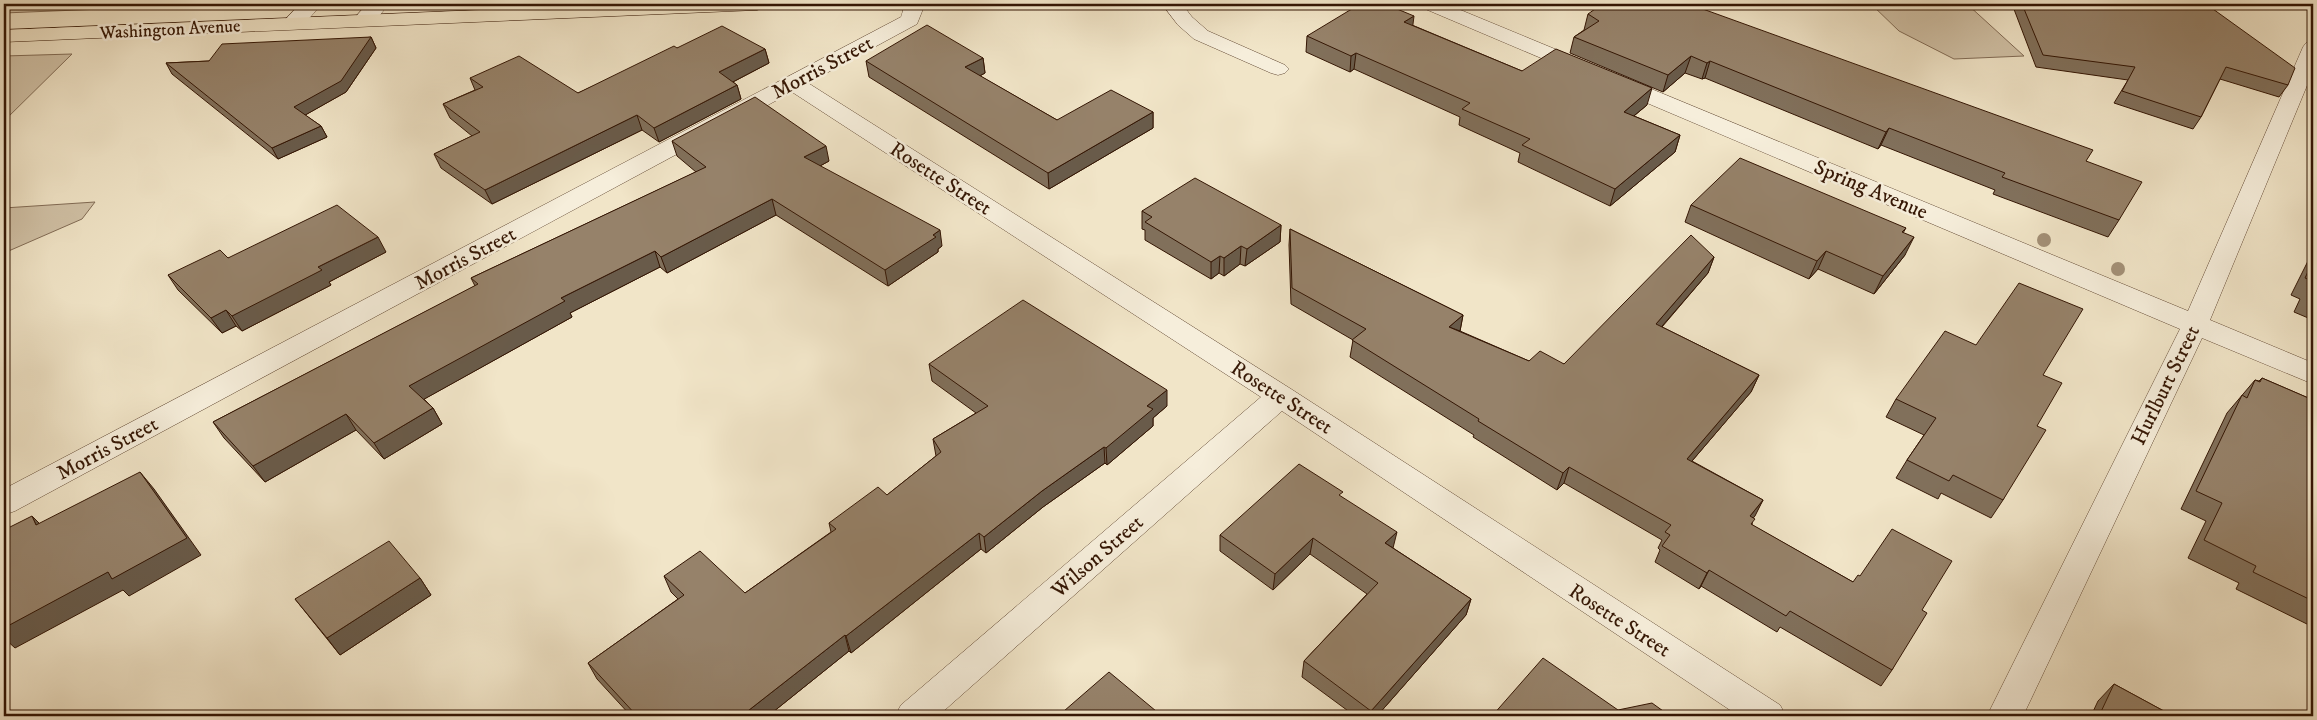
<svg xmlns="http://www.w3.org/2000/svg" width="2317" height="720" viewBox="0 0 2317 720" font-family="'IM FELL DW Pica',serif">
  <rect width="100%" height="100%" fill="#f1e5c8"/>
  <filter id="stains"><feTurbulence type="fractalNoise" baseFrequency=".004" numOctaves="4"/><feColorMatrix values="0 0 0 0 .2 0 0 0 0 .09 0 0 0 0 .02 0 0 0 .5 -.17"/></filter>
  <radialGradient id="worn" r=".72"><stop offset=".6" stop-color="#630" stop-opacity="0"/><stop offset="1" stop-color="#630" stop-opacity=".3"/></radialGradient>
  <g fill="#d1c2a7" stroke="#826c56">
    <polygon points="4,4 223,4 4,13"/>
    <polygon points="1871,4 1967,4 2024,56 1954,59 1899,31"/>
    <polygon points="72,54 4,121 4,56"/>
    <polygon points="95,202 82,219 4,253 4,208"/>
  </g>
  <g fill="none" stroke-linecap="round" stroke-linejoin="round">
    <defs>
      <g id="minor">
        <path d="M300,4H321C312,16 300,31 285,27L282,23Z"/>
        <path d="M367,4H388C380,16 371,28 356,24L353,20Z"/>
        <polygon points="905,4 925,4 917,24 808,83 1291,389 1780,705 1786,716 1739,716 1282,411 938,716 895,716 901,705 1261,397 792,92 15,511 4,515 4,489 901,17"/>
        <polygon points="1162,4 1182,4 1192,17 1208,31 1285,65 1289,69 1285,73 1278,75 1271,73 1194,39 1178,25"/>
        <polygon points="1420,4 1446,4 2188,311 2303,47 2306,43 2313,41 2313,71 2210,320 2313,363 2313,384 2202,338 2023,716 1987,716 2180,329 1423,8"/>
      </g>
      <polygon id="major" points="623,4 767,4 764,8 757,10 4,42 4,30"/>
    </defs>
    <use href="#minor" stroke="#634a35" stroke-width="1"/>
    <use href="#major" stroke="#341604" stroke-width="1"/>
    <use href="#minor" fill="#f6eedb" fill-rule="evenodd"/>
    <use href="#major" fill="#f1e5c8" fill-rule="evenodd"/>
  </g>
  <g fill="#a39077">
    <circle cx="2044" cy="240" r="7"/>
    <circle cx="2118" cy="269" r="7"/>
  </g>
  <g fill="#81705b" stroke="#341604">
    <polygon points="2012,4 2206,4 2288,85 2279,97 2220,79 2201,117 2193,129 2114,103 2128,80 2036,67"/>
    <polygon points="1588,14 2086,161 2119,220 2108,237 1993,194 1995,190 1881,145 1878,149 1705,78 1702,79 1685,73 1663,92 1570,53 1574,37 1584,30"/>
    <polygon points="1412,25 1522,71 1647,105 1634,116 1680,135 1675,152 1610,206 1518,162 1520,153 1459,125 1460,117 1354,69 1350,72 1306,52 1307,36"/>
    <polygon points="371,37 376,48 346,92 305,115 321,126 327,137 278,159 172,74 166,63 209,61"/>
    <polygon points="677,48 765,49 769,63 733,82 737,85 741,99 659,142 642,130 492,204 441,168 434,154 472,136 450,118 443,104 475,90 470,78 578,93"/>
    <polygon points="983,58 985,73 980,76 1057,120 1153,112 1153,128 1049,189 869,77 866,61"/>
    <polygon points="672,141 829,161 820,166 942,246 938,249 938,252 888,286 776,215 667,273 660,267 570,313 572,317 424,399 433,408 442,424 384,459 356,430 265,482 224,438 213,422 475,286 471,278 696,172 677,156"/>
    <polygon points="1691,205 1906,228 1903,233 1905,255 1874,294 1818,269 1809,279 1685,222"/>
    <polygon points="1142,211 1281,225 1280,242 1245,266 1240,264 1224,276 1219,273 1211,279 1145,240 1145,230 1142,229"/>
    <polygon points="1290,229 1463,315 1460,331 1529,361 1564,364 1714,257 1708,273 1662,327 1759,375 1751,392 1692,461 1763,500 1753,518 1752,525 1853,582 1922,610 1892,670 1881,686 1780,627 1777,632 1701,586 1699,589 1655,562 1660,550 1658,548 1662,540 1564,483 1557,490 1473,437 1474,435 1350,357 1353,340 1291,304 1289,245"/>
    <polygon points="2313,251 2313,320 2294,312 2300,299 2291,295"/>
    <polygon points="386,252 329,282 331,285 242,331 236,326 222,333 178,290 168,275 228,258"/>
    <polygon points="929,364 1167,406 1153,418 1153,426 1107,465 1105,463 1043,507 986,553 981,549 851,653 849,651 768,716 631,716 597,679 588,663 678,599 671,592 664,576 745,593 831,532 829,523 887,495 936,456 933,439 976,413 932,381"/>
    <polygon points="2043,375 2037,426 2003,500 1991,518 1941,493 1938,499 1896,478 1907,460 1924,435 1886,417 1896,399"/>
    <polygon points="2262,378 2313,400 2313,627 2236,589 2239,583 2188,558 2206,521 2181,509 2227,413 2255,380 2259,381"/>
    <polygon points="1342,497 1393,548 1471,599 1466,615 1377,716 1355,716 1302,677 1304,661 1367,594 1310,554 1273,590 1220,551 1220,535"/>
    <polygon points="420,578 431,595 340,655 295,599"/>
    <polygon points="2114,684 2173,716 2091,716 2098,701"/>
    <polygon points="1064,711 1162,716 1065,716"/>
  </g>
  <g fill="#695b4a" stroke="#341604">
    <polygon points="1414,16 1412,32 1404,22"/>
    <polygon points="371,37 376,48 346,92 300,118 294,107"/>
    <polygon points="765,49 769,63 723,87 719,72"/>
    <polygon points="1356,53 1354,69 1350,72 1351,56"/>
    <polygon points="1691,56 1685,73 1663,92 1668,75"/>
    <polygon points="983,58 985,73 966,83 965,67"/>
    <polygon points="1710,61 1705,78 1702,79 1707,63"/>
    <polygon points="737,85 741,99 659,142 654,128"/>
    <polygon points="1652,88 1647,105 1619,128 1624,112"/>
    <polygon points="1153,112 1153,128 1049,189 1048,173"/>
    <polygon points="637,115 642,130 492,204 485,190"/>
    <polygon points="321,126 327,137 278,159 272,148"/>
    <polygon points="1889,128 1881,145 1878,149 1886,132"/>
    <polygon points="1680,135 1675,152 1610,206 1615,189"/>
    <polygon points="826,146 829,161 807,173 804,157"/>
    <polygon points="772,199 776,215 667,273 661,257"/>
    <polygon points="1281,225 1280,242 1245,266 1247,249"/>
    <polygon points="940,230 942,246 938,249 938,252 888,286 885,270"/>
    <polygon points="378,237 386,252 329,282 331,285 242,331 232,316 318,267"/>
    <polygon points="1914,237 1905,255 1874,294 1883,276"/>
    <polygon points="1241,246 1240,264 1224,276 1224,258"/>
    <polygon points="655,251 660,267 570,313 572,317 419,402 409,386 561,298"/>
    <polygon points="1826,251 1818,269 1809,279 1817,261"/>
    <polygon points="1220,256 1219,273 1211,279 1211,262"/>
    <polygon points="1714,257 1708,273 1650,340 1656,324"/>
    <polygon points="226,310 236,326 222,333 211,318"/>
    <polygon points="1463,315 1460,331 1449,327"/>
    <polygon points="1759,375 1751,392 1680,475 1687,459"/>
    <polygon points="1167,390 1167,406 1153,418 1153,426 1107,465 1106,448 1147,406"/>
    <polygon points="433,408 442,424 384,459 374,443"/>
    <polygon points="346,414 356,430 265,482 253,466"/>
    <polygon points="1104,447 1105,463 1043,507 986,553 984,537 1042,491"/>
    <polygon points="1569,467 1564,483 1557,490 1563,473"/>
    <polygon points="140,472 154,489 201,555 129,596 123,590 15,648 4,638 4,628"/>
    <polygon points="1763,500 1755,516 1741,532 1750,516"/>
    <polygon points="32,516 49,533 36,525"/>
    <polygon points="1397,532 1393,548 1385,543"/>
    <polygon points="979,533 981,549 851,653 846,636"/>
    <polygon points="1313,538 1310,554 1273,590 1275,574"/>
    <polygon points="1709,570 1701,586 1699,589 1707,573"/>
    <polygon points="420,578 431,595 340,655 327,638"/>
    <polygon points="1471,599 1466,615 1377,716 1370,716 1371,711"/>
    <polygon points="845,635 849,651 768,716 745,716 744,714"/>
  </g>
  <g fill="#96826a" stroke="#341604">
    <polygon points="1360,4 1385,4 1414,16 1404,22 1522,71 1556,49 1652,88 1624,112 1680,135 1615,189 1522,145 1530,139 1462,109 1470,103 1356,53 1351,56 1307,36"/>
    <polygon points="1602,4 1689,4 2093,150 2086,161 2142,182 2119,220 2002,177 2005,173 1889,128 1886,132 1710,61 1707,63 1691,56 1668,75 1574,37 1599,21 1588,14"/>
    <polygon points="2022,4 2206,4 2295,68 2288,85 2226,67 2201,117 2122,91 2135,67 2043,55"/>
    <polygon points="927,25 983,58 965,67 1057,120 1111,90 1153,112 1048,173 866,61"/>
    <polygon points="722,26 765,49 719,72 737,85 654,128 637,115 485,190 434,154 480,132 443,104 483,87 470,78 519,56 578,93 674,46 677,48"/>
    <polygon points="371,37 341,81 294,107 321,126 272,148 166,63 209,61 222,44"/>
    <polygon points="755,97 826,146 804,157 940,230 933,235 936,237 885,270 772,199 661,257 655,251 561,298 565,301 409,386 433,408 374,443 346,414 253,466 213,422 478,284 471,278 706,167 672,141"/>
    <polygon points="1740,158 1906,228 1902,232 1914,237 1883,276 1826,251 1817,261 1691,205"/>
    <polygon points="1195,178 1281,225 1247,249 1241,246 1224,258 1220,256 1211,262 1145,222 1152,217 1142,211"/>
    <polygon points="337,205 378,237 318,267 322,270 232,316 226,310 211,318 168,275 220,250 228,258"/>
    <polygon points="1290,229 1463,315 1449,327 1529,361 1540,351 1564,364 1691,235 1714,257 1656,324 1759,375 1687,459 1763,500 1750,516 1755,519 1751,524 1853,582 1858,575 1860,576 1892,529 1952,561 1922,610 1927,613 1892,670 1790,611 1786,616 1709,570 1707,573 1662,546 1670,535 1665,532 1671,525 1569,467 1563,473 1478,421 1479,419 1352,340 1366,329 1292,288"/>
    <polygon points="2313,261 2313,281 2305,278"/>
    <polygon points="2019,283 2083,309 2043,375 2062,383 2037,426 2046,430 2003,500 1953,475 1949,481 1907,460 1936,418 1896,399 1945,331 1976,345"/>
    <polygon points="2313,283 2313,296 2308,294"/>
    <polygon points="1023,300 1167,390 1147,406 1153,409 1106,448 1104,447 1042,491 984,537 979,533 846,636 845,635 744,714 747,716 637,716 588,663 684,595 664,576 700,551 745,593 836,529 829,523 878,487 887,495 941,452 933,439 988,406 929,364"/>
    <polygon points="2262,378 2313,400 2313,601 2253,572 2256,566 2204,540 2222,503 2196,491 2242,395 2247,398 2255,380 2260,382"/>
    <polygon points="1299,464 1343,492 1339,495 1397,532 1385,543 1471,599 1371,711 1304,661 1378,583 1313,538 1275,574 1220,535"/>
    <polygon points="140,472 187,538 112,579 108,572 4,628 4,530 32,516 36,525"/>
    <polygon points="389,541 420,578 327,638 295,599"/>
    <polygon points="1543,658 1618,710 1652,703 1670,716 1492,716"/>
    <polygon points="1109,672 1162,716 1069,716 1064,711"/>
    <polygon points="2114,684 2173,716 2099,716"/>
  </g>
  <g text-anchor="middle" stroke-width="5" stroke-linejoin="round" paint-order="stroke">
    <g font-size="18" fill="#341604" stroke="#f6eedb">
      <text transform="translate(170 29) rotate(-3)" y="6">Washington Avenue</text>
    </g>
    <g font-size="21" fill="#341604" stroke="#f6eedb">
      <text transform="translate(822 67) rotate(-28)" y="7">Morris Street</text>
      <text transform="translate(941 178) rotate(33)" y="7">Rosette Street</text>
      <text transform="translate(1871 189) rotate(23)" y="7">Spring Avenue</text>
      <text transform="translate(465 258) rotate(-28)" y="7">Morris Street</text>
      <text transform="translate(2165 385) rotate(-64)" y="7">Hurlburt Street</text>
      <text transform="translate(1282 397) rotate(33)" y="7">Rosette Street</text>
      <text transform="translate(107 448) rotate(-28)" y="7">Morris Street</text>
      <text transform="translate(1097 556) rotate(-41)" y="7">Wilson Street</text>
      <text transform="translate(1620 620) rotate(33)" y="7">Rosette Street</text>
    </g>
  </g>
  <rect width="2317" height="720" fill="none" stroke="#f1e5c8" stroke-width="20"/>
  <rect x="5" y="5" width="2307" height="710" fill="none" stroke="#341604" stroke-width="2.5"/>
  <rect x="10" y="10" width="2297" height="700" fill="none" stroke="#341604"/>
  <rect width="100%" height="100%" filter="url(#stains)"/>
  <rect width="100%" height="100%" fill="url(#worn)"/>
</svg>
